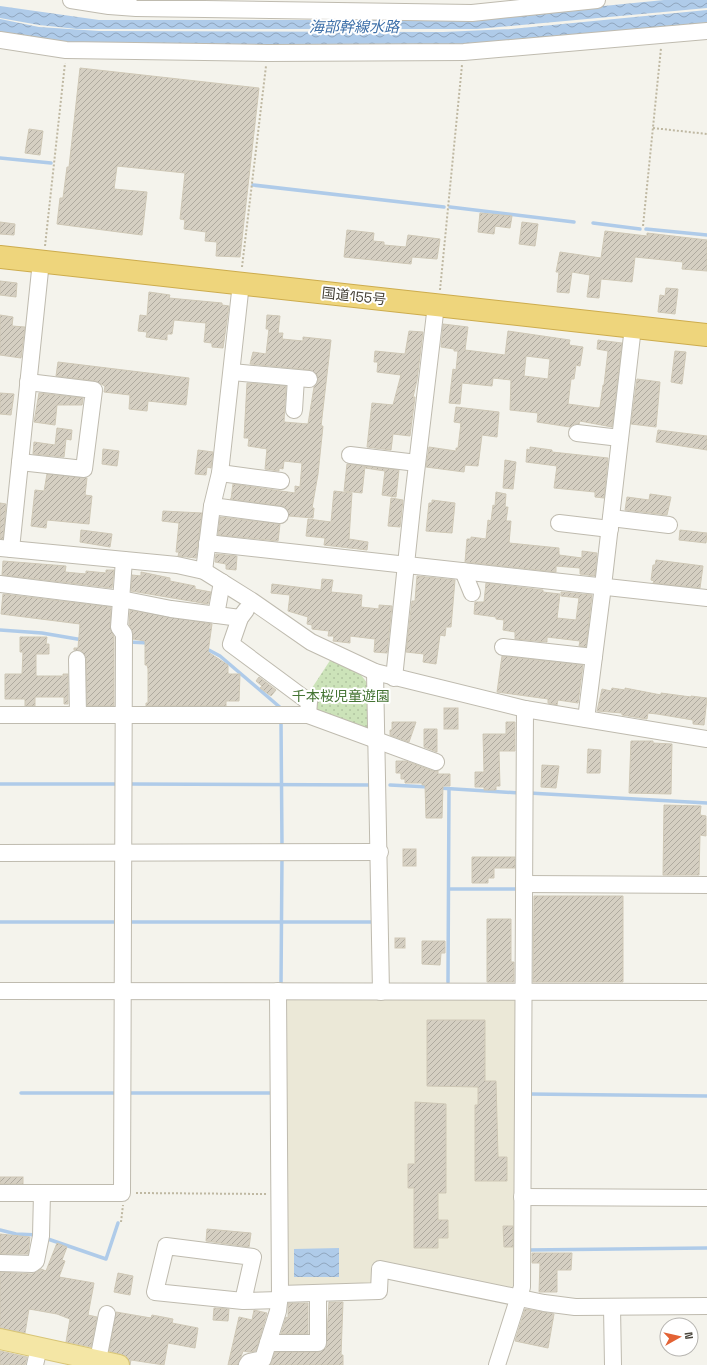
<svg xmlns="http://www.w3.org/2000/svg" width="707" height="1365" viewBox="0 0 707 1365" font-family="'Space Grotesk','Noto Sans JP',sans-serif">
  <defs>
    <pattern id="park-dots" width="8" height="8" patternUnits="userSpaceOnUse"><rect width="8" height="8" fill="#cce3b9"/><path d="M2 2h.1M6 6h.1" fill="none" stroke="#b1c4a0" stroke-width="1.8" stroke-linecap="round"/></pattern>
    <pattern id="water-waves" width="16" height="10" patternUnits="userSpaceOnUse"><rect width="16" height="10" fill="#afcbe9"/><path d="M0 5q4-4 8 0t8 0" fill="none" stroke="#90a6be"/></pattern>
    <pattern id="building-hatch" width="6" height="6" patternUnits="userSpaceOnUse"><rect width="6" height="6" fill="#d5cfc2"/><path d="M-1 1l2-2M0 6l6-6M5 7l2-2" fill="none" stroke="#afaa9f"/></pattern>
  </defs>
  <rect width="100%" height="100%" fill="#f4f3ec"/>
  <polygon fill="#ebe8d7" points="283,1000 515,1000 521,1005 519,1288 511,1293 374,1265 374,1279 368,1286 282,1287"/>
  <polygon fill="url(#park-dots)" points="331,659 361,675 368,684 370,727 363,733 316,716 308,694"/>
  <g fill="url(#water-waves)">
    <polygon points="664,0 707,0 707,8 477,29 77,29 39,25 0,18 0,6 99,20 439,20 473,19"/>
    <polygon points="707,10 707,24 486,46 100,46 0,34 0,19 39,27 99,31 443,32 511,29"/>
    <polygon points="339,1248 339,1277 294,1277 294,1249"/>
  </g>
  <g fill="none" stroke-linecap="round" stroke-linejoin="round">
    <g stroke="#afcbe9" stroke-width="3.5">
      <polyline points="0,158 51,163"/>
      <polyline points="253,185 444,207"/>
      <polyline points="450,207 574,222"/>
      <polyline points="593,223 640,229"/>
      <polyline points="646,229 707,235"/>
      <polyline points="0,630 42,633 83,640"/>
      <polyline points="128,642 149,643"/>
      <polyline points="205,648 220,656 282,709 282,711"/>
      <polyline points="281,721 282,847"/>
      <polyline points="0,784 118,784"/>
      <polyline points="129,784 372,785"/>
      <polyline points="390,785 429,787"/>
      <polyline points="439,788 520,793"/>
      <polyline points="529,793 707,803"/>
      <polyline points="449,889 520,889"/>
      <polyline points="0,922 117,922"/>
      <polyline points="127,922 374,922"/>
      <polyline points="448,982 449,789"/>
      <polyline points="281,984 282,857"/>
      <polyline points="21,1093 118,1093"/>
      <polyline points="126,1093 272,1093"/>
      <polyline points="528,1094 707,1096"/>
      <polyline points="0,1230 16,1234 38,1235"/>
      <polyline points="45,1238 106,1259 118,1223"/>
      <polyline points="528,1250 707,1248"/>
    </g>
  </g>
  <g fill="url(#building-hatch)" stroke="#cfc8b6" fill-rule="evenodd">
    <polygon points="80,68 259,88 240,257 216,256 217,242 205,241 206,232 184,229 185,220 180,219 185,173 117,166 114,189 147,192 142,235 57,224 60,198 63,198 67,167 69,167"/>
    <polygon points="29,129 43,131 40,155 25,153"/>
    <polygon points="480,213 512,216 510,228 495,226 494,234 478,232"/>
    <polygon points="0,222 15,224 14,235 0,234"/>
    <polygon points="522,222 538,224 535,246 519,244"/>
    <polygon points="347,230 374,233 373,241 384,242 384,245 406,247 408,235 440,239 437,259 412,257 411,264 344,257"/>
    <polygon points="605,231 647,236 647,233 707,240 707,271 682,269 683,262 635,257 632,282 601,279 599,298 587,297 590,275 572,272 569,293 557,292 559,272 556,272 560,252 601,258"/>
    <polygon points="0,281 17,283 16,297 0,295"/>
    <polygon points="666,288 678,289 675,314 658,312 660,295 665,296"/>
    <polygon points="149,292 170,295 169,298 222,303 222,305 229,306 223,348 212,347 212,343 204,342 206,323 174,320 172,334 167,334 167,340 146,337 147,332 138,331 140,315 147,316"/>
    <polygon points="0,315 13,317 12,326 25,327 21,358 0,355"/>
    <polygon points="267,315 280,316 278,333 283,333 282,339 303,341 303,337 331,340 321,426 323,426 318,474 312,508 314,508 313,518 289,516 286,508 281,506 230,499 231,499 233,484 295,493 295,486 300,487 302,463 284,461 283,469 279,468 279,471 265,469 267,449 248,446 249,438 244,438 247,383 286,386 284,422 308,424 314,387 318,380 317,375 310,370 250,364 253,352 266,354 269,329 266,329"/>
    <path d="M443,324L468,327L465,350L505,355L508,331L570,340L569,345L583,347L580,366L576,365L574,379H571L568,404L598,408L600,407L603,385H604L608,351L597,349L598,340L622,343L612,427L580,421L579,424H574L570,427L537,422L538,413L510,410L511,380L493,378L492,386L462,383L460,404L449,403L453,369L456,370L458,351H454V349L441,347ZM526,356L550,359L548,379L524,376Z"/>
    <polygon points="409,331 423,332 417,380 413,397 415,397 410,436 393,434 391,450 367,447 372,403 393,405 401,375 377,372 378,362 374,362 375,351 405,354"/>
    <polygon points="675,351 686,352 682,384 671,382"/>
    <polygon points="58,362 189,378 186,405 148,401 147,411 129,409 130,395 104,392 105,386 95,381 56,376"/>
    <polygon points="637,379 660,382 656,427 631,424"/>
    <polygon points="0,393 14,394 11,415 0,414"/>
    <polygon points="39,393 83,398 82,405 57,405 55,425 34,422"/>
    <polygon points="456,407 499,412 497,437 482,435 478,466 465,465 464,472 426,467 429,447 456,451 456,448 458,448 461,423 454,422"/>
    <polygon points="57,428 72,430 71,440 66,439 64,457 33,454 34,442 55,445"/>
    <polygon points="658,430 707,436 707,450 656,442"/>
    <polygon points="530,447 552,450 552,452 608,458 604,498 595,497 595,492 554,488 557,466 526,462 527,449 530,450"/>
    <polygon points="103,449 119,451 117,466 102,464"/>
    <polygon points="198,450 213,452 211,468 207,467 206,475 195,474"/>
    <polygon points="505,460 516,462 513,489 503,488"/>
    <polygon points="347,464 365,466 362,493 344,491"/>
    <polygon points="365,466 399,470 396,497 382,495 385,471 365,468"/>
    <polygon points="47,474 87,478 85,495 92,496 89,524 47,520 46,528 31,526 35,490 44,491"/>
    <polygon points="334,491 352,493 349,539 368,542 367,550 324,545 325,538 306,536 308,519 331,522"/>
    <polygon points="496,492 506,494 505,507 508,507 506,521 511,521 509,543 559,548 559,555 582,558 582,551 597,553 595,576 580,574 580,568 556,566 556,572 465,562 467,539 471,539 471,537 486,539 488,520 491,521 493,505 495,506"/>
    <polygon points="650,494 671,497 667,515 625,510 627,497 649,500"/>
    <polygon points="391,498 403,500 400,527 388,526"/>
    <polygon points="432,500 455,503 452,533 426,531 429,503 432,503"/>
    <polygon points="0,503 6,504 3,539 0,539"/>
    <polygon points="163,511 202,513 196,558 178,556 179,552 176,552 179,523 162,521"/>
    <polygon points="220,517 280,524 278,541 218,535"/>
    <polygon points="81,530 112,534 110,547 80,542"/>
    <polygon points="680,530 707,533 706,543 679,540"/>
    <polygon points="216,554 237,556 236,570 226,569 226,564 215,562"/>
    <polygon points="656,560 703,566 700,588 653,583 654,581 651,580 653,565 655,565"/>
    <polygon points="3,561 66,566 65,572 86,574 86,571 106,573 106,570 114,570 112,588 2,575"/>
    <polygon points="141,572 170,578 170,581 195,586 195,589 211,592 208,604 131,591 132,575 141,576"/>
    <polygon points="417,576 455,580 451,627 446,627 445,636 440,635 436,664 423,662 424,654 406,652 412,601 415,601"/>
    <polygon points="322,579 333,580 331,592 362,595 361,607 379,609 379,605 392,606 387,653 374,652 375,639 350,636 350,643 333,641 334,636 328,636 329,631 312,629 312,625 307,624 308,617 288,611 290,595 271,593 272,584 321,590"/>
    <polygon points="486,583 543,590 543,592 560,594 557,618 576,620 579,598 561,596 561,592 592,595 586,647 579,646 580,641 547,637 547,642 515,639 515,632 503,630 504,620 496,619 496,617 474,614 475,602 484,602"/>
    <polygon points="3,594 111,607 110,627 114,637 114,706 87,706 86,658 82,651 74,650 74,648 78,648 80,624 1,614"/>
    <polygon points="130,610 212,624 208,652 228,665 228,674 240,674 239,701 226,701 226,706 146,706 146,703 148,703 148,669 147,665 145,665 145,641 133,639 133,634 129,624"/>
    <polygon points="20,637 47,637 46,644 49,644 49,654 36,654 36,676 63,676 63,674 68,674 68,704 64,704 64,697 35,697 35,706 25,706 25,699 5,699 5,674 22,674 23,652 20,652"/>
    <polygon points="502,656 583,665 578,703 558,700 557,705 548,703 548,699 497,692"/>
    <polygon points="259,677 276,690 271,696 260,688 262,686 256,681"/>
    <polygon points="612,688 625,690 625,688 661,695 661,693 691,697 691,696 707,698 704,725 693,724 693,720 657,714 648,713 647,719 622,715 622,713 597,711 602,689 611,691"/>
    <rect x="444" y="708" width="14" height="21"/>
    <polygon points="392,722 416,722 409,742 390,735 390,730 392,730"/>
    <polygon points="506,722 515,722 515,751 499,751 500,786 496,786 496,790 484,790 484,787 475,787 475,772 484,772 483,734 506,734"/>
    <polygon points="424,729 437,729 437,752 424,747"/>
    <polygon points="631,741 653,741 653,743 672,744 671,794 629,793"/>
    <polygon points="588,749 601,750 600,773 587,773"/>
    <polygon points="396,761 406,761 433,771 438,771 438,774 450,774 450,786 443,786 442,818 426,818 425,785 422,785 422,783 405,783 405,779 401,779 401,773 396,773"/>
    <polygon points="542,765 559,766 556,788 541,787"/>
    <polygon points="664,805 701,806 700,815 706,816 706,836 700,835 699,875 663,875"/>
    <rect x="403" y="849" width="13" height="17"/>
    <polygon points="472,857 515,857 515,868 494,868 494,878 488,878 488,883 472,883"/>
    <polygon points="534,896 623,896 623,982 533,982"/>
    <polygon points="487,919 511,919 511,962 514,962 514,982 487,982"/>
    <rect x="395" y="938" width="10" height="10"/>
    <polygon points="422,941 445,941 445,953 441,953 440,965 422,964"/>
    <polygon points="427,1020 485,1020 485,1081 496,1081 498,1157 507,1157 507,1181 475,1181 475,1105 478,1105 478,1087 427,1086"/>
    <polygon points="415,1102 446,1104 446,1193 438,1193 438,1220 448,1220 448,1238 438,1238 438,1248 414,1248 414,1188 408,1188 408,1164 415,1164"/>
    <rect x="0" y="1177" width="23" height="7"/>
    <polygon points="503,1226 513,1226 513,1247 504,1247"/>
    <polygon points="207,1229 251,1233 249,1247 206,1241"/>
    <polygon points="0,1234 30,1237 28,1254 0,1254"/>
    <polygon points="57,1243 67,1247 62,1260 65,1261 59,1277 94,1283 88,1315 97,1317 91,1347 66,1342 70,1319 57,1314 29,1309 25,1333 0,1328 0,1272 32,1274 41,1269 46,1271"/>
    <polygon points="532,1253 572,1253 571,1270 557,1270 557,1292 539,1292 540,1263 532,1263"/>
    <polygon points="118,1273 133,1276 130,1295 114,1292"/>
    <polygon points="329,1302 343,1302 341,1355 343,1355 343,1365 270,1365 275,1352 318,1352 326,1348"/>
    <polygon points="288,1303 308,1303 308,1334 281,1334 286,1317 288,1318"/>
    <polygon points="214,1308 229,1309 228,1321 213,1320"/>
    <polygon points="525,1309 554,1314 548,1348 515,1341"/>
    <polygon points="254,1310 267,1313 256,1351 249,1352 243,1351 238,1365 228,1365 239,1317 252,1320"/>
    <polygon points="116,1312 151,1318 152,1315 173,1319 172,1323 198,1328 195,1348 168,1343 164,1365 131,1360 130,1365 126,1356 109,1351"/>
    <polygon points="0,1351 27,1357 25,1365 0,1365"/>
  </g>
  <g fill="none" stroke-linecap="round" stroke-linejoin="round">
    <defs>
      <g id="minor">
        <polyline points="71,0 109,6 136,8 472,13 597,0"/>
        <polyline points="0,40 66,50 267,53 464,52 707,31"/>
        <polyline points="232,372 309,379"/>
        <polyline points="294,410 296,378"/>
        <polyline points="577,433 620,438"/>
        <polyline points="350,455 417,463"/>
        <polyline points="20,462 84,469 94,390 28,382"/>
        <polyline points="220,473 281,481"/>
        <polyline points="212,506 280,515"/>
        <polyline points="611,518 669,525"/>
        <polyline points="559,523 610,529"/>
        <polyline points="207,543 707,598"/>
        <polyline points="0,548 177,565 204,571 252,601 311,642 375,672 525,709 707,739"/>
        <polyline points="11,549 41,261"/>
        <polyline points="204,571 212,506 220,473 241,283"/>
        <polyline points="463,571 472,593"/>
        <polyline points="0,584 121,599 171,609 240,618"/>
        <polyline points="246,610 240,618 231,644 309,702 308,715"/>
        <polyline points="216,615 222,582"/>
        <polyline points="503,647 594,657"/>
        <polyline points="77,659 78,715"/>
        <polyline points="375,672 381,992"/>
        <polyline points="394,678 413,498 436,305"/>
        <polyline points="0,715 308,715 436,762"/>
        <polyline points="586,719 603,586 633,327"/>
        <polyline points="0,853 380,852"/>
        <polyline points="524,884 707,885"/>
        <polyline points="0,991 707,992"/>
        <polyline points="0,1193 122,1193 124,634 119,627 124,560"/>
        <polyline points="522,1197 707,1198"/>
        <polyline points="0,1263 32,1264 36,1261 41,1236 42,1193"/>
        <polyline points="280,1294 379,1291 380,1269 544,1303 575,1307 707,1306"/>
        <polyline points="243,1301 253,1257 166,1246 155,1292 243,1301 279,1300"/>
        <polyline points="612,1307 613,1365"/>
        <polyline points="268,1343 318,1343 318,1294"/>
        <polyline points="98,1360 107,1314"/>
        <polyline points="35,1365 39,1347"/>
        <polyline points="247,1365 249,1362 263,1359 278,1311 280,1294 278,991"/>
        <polyline points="497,1365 522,1287 525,709"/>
      </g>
      <polyline id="major" points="0,1339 119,1365"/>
      <polyline id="highway" points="0,257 707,335"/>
    </defs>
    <use href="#minor" stroke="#bfbbaf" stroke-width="18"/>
    <use href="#major" stroke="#d8c576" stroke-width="22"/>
    <use href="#highway" stroke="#cdac4d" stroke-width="24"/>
    <g stroke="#bfb8a2" stroke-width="2" stroke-dasharray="2 2" stroke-linecap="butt">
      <polyline points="653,128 707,134"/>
      <polyline points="643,226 661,48"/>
      <polyline points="45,246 65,63"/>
      <polyline points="242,267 266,66"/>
      <polyline points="440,290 462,65"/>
      <polyline points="136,1193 266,1194"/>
      <polyline points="121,1222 123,1205"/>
    </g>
    <use href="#minor" stroke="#fff" stroke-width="16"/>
    <use href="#major" stroke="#f4e6a5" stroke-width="20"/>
    <use href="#highway" stroke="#eed57c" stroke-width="22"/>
  </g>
  <g text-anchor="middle" stroke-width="4" stroke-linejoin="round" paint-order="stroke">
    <g font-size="14" fill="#48443a" stroke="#fff">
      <text transform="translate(354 296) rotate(6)" y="5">国道155号</text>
    </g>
    <g font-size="14" fill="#447433" stroke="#fff">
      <text x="341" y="701">千本桜児童遊園</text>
    </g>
    <g font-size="15" font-style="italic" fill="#3e70a9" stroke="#fff">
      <text x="354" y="32">海部幹線水路</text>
    </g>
  </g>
  <g transform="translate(679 1337) rotate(82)"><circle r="19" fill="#ffffff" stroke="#b6b4b0"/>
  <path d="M0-3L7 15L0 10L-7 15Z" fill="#e36234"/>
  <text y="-6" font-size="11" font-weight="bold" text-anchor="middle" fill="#48443a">N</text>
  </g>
</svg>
